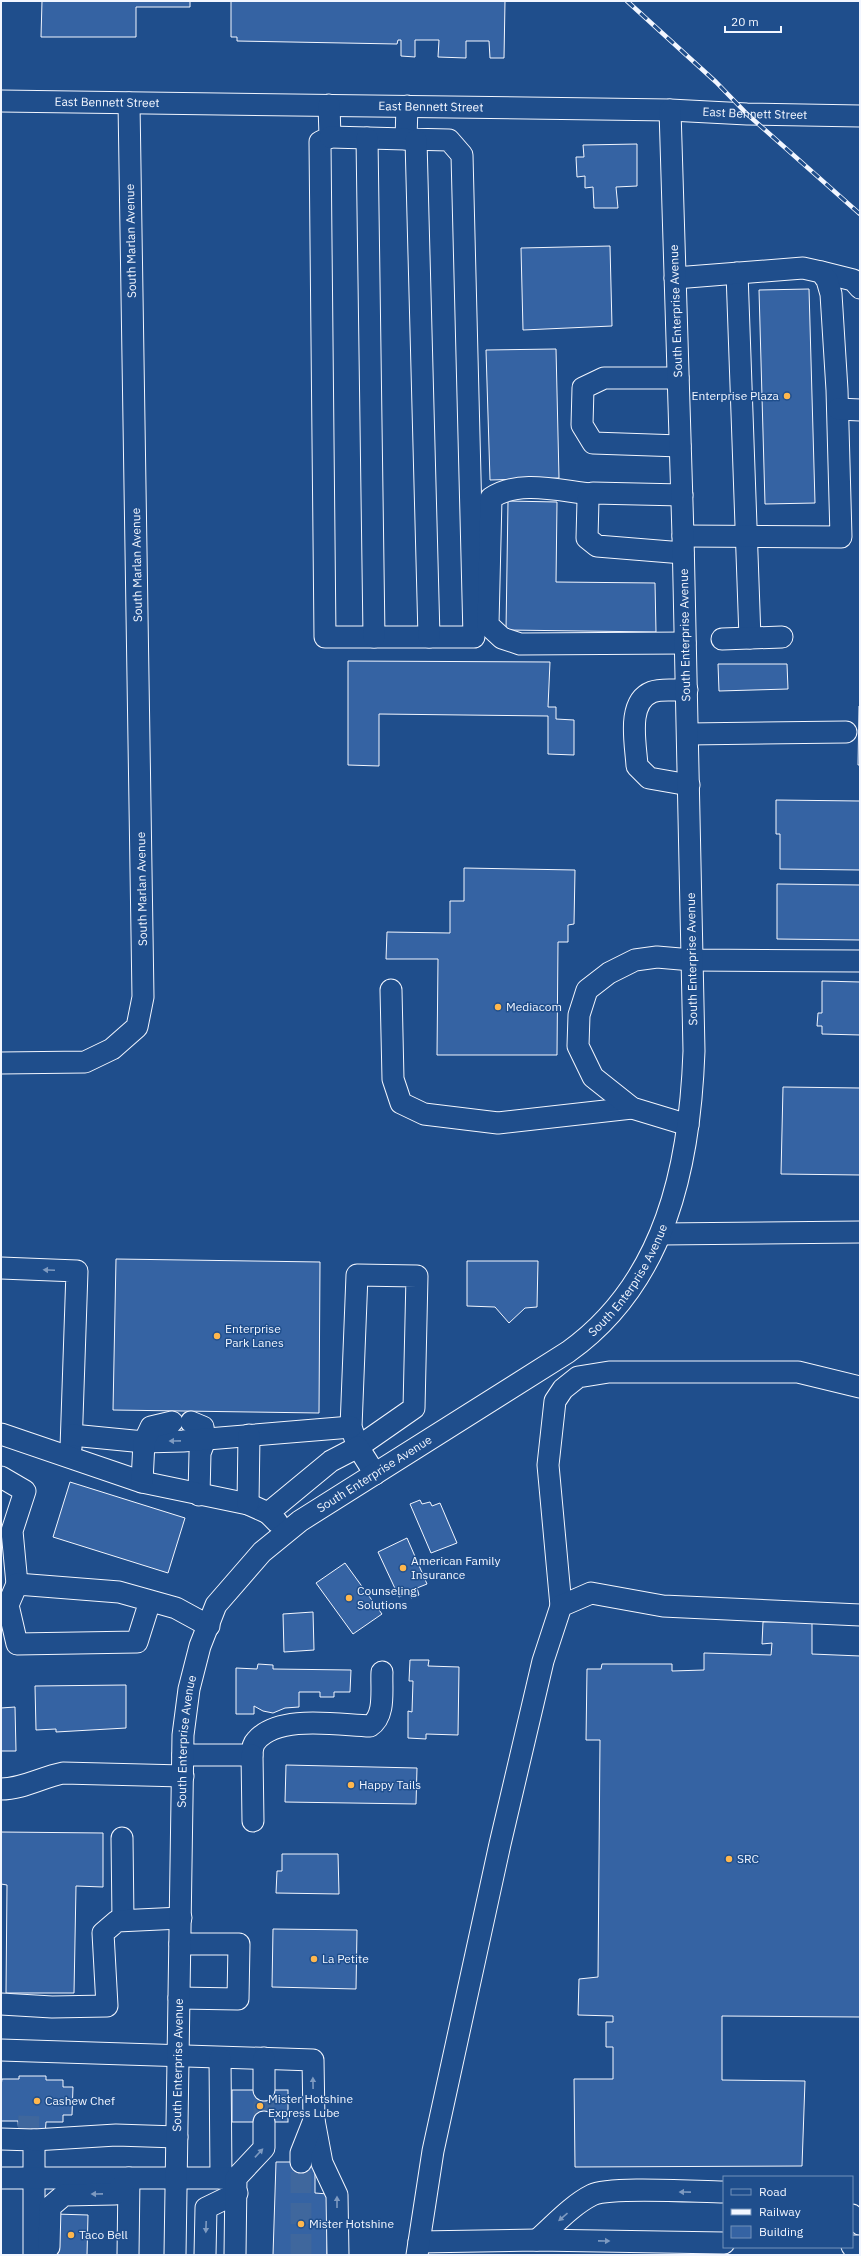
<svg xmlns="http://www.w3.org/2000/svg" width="861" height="2256" viewBox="0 0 861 2256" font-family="'IBM Plex Sans',sans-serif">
  <rect width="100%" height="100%" fill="#1f4e8c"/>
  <g fill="#3563a3" stroke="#f2f6ff">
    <polygon points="42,1 190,1 190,7 136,7 136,37 41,37"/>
    <polygon points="231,1 505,1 504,58 490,58 489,41 466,41 466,58 438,57 439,40 415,40 415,57 401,56 401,40 398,40 397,44 237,41 237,37 231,37"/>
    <polygon points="637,144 637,186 616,187 618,208 594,208 593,187 585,188 585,176 577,177 576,157 584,157 583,145"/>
    <polygon points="610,246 612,326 523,330 521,248"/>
    <polygon points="809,289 815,503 765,504 759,290"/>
    <polygon points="556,349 559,478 490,480 486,350"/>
    <polygon points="508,501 557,502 556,582 655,583 656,632 506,630"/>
    <polygon points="348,661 550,662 548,707 556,707 556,719 574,720 574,755 548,754 548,716 379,714 379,766 348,765"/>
    <polygon points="718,664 787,664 788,689 719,691"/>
    <polygon points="859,706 860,706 860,765 858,765"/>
    <polygon points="776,800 860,801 860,870 780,869 780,834 776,834"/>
    <polygon points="464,868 575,870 574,924 568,925 568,942 558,942 557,1055 437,1055 438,959 386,959 387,932 450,933 450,901 464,901"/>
    <polygon points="777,884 860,885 860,940 777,939"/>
    <polygon points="822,981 860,982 860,1035 822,1034 822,1026 817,1026 818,1013 822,1013"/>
    <polygon points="783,1087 860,1088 860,1175 781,1174"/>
    <polygon points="116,1259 320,1262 319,1413 113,1410"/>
    <polygon points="467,1261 538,1261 537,1307 525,1308 509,1323 495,1307 467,1306"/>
    <polygon points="70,1482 185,1518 168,1573 53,1537"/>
    <polygon points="420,1500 422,1504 430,1502 432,1506 440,1503 457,1543 431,1553 410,1504"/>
    <polygon points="407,1538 427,1584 417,1588 419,1595 411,1598 408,1593 399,1597 378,1552"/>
    <polygon points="345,1563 382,1614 353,1634 316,1583"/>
    <polygon points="313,1612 314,1650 284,1652 283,1614"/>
    <polygon points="812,1621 812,1654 860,1656 860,2017 722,2016 722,2080 805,2081 802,2166 575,2167 574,2079 613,2079 613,2047 606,2047 606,2022 613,2022 613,2016 578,2015 579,1979 598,1977 600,1740 586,1740 587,1669 601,1669 602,1664 672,1664 672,1671 704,1670 704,1653 771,1655 772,1643 762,1644 763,1622"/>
    <polygon points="410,1660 429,1660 428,1666 459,1667 458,1735 426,1734 426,1739 408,1738 408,1711 412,1712 413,1681 409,1681"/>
    <polygon points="258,1664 273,1665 273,1669 351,1670 350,1692 334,1692 334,1697 320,1697 320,1692 299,1692 299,1707 285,1708 273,1713 263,1711 254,1706 254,1714 236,1714 236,1668 257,1669"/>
    <polygon points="126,1685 126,1728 56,1732 56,1729 36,1730 35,1686"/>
    <polygon points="15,1707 16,1751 1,1751 1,1708"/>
    <polygon points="286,1765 417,1768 416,1804 285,1802"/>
    <polygon points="1,1832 103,1833 103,1887 76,1886 74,1993 6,1993 7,1885 1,1884"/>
    <polygon points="282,1854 338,1854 339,1894 276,1893 277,1871 282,1871"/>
    <polygon points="273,1929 357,1930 356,1989 272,1987"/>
    <polygon points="19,2076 46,2076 46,2080 63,2080 63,2087 73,2087 72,2115 63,2115 63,2122 46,2122 45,2135 19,2134 18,2121 1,2121 1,2086 2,2079 19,2079"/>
    <rect x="232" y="2090" width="56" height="32"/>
    <polygon points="276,2162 315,2162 315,2193 328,2194 327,2255 273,2255"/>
    <polygon points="55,2214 88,2215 87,2255 55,2255"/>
  </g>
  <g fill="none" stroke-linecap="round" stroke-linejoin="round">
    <g stroke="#3f679d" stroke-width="21" stroke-dasharray="21 10" stroke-linecap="butt">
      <polyline points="264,2122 264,2090"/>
      <polyline points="18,2126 46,2127"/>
      <polyline points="301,2255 301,2162"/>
    </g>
    <defs>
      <g id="minor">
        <path id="s1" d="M1,101L670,110L747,114L860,116"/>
        <polyline points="329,105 330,137 320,142 325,637 474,637 462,155 449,140 406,139 407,106"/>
        <polyline points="330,137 406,139"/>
        <polyline points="367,138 374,637"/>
        <polyline points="416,140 429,637"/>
        <polyline points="821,272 853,280 860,288"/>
        <polyline points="737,273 750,638"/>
        <polyline points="675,278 803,268 821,272 827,280 831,294 837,390 841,537 683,536"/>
        <polyline points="678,378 604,378 583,388 582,425 593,443 680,446"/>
        <polyline points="838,409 860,410"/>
        <path d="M592,494C560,491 519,479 491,498L488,625L502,638L520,644L685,643"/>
        <polyline points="682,495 593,493 588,500 587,538 597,546 683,553"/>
        <polyline points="722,639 782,637"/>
        <path d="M687,690C677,691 662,688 652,692C626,702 636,745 637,766L649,778L689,785"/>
        <polyline points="688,734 846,732"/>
        <polyline points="391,990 393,1079 401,1103 424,1114 498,1123 632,1108"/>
        <polyline points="1,1063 85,1062 112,1049 137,1027 143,997 129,103"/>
        <polyline points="688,1125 632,1108 593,1077 578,1046 579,1015 587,990 609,973 635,960 657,957 692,960 860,961"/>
        <polyline points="661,1234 860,1232"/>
        <polyline points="1,1268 77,1271 71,1448"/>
        <polygon points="357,1275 417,1276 414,1408 358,1447 351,1427"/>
        <polyline points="191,1422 203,1427 205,1440 200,1453 199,1495"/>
        <polyline points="1,1434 142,1482 248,1504 268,1513"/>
        <polyline points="72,1435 144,1442 183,1441 351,1427"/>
        <polyline points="1,1477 25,1491 12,1531 17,1584"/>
        <polyline points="142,1482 144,1442 151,1427 172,1422"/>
        <polyline points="248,1504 249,1435"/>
        <polyline points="277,1522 268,1513 331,1461 358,1447 375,1474"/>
        <polyline points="150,1601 137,1642 17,1644 8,1605 17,1584 119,1592 176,1608 209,1626"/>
        <polyline points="561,1606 548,1465 555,1401 563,1389 578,1377 609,1372 798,1372 860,1387"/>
        <path d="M183,1755H252C252,1751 253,1744 256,1741C278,1714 338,1725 370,1726C386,1716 381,1689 382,1672"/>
        <polyline points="252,1755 253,1821"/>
        <path d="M1,1789C23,1789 42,1777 63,1773L183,1776"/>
        <polyline points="122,1838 123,1920"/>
        <polyline points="179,1998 238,1999 239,1944 180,1944"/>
        <polyline points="1,2004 52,2007 107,2006 103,1933 117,1921 181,1918"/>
        <polyline points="1,2050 313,2060 314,2120 322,2163 337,2195 338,2255"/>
        <polyline points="220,2058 221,2178"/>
        <polyline points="264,2090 264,2058"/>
        <polyline points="1,2139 34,2140 34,2255"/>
        <polyline points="34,2140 116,2135 177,2137"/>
        <polyline points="301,2162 301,2153 314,2120"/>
        <polyline points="1,2178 129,2178 128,2255"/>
        <polyline points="852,2215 860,2224"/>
        <path d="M537,2240C554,2225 572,2205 592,2195C610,2186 699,2192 724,2192"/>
        <polyline points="419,2242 537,2240 724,2243"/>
        <polyline points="852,2246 860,2246"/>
        <polyline points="49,2247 50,2207 64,2195 115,2194 129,2178 236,2178"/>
        <path id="s2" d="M175,2255L183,1735L189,1689L200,1646L216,1605L262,1552L300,1521L568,1352C666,1282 690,1165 694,1051L683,536L670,110"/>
        <polyline points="205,2255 206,2208 237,2193"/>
        <polyline points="235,2255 236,2178 264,2148 264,2122"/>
        <polyline points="417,2255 433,2151 500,1844 543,1661 561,1606 591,1593 663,1606 860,1615"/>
      </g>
    </defs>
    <use href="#minor" stroke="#f2f6ff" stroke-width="23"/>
    <use href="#minor" stroke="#1f4e8c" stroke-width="21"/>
    <defs>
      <polyline id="rail" points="627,1 716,82 747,114 860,214"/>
    </defs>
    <use href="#rail" stroke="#f2f6ff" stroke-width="4.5"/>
    <use href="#rail" stroke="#1f4e8c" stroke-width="3" stroke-dasharray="9" stroke-linecap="butt"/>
  </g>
  <defs><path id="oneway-solid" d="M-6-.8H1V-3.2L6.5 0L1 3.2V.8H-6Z"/></defs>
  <g fill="#7e9ac0">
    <use href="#oneway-solid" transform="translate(49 1270) rotate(-178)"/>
    <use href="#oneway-solid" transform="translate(175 1441) rotate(179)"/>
    <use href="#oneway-solid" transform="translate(313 2083) rotate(-91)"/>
    <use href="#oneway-solid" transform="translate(259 2153) rotate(-47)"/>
    <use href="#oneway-solid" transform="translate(685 2192) rotate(-179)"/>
    <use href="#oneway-solid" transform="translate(97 2194) rotate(179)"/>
    <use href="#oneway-solid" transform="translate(337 2202) rotate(-90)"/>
    <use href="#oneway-solid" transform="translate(563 2217) rotate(139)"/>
    <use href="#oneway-solid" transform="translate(206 2227) rotate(92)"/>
    <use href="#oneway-solid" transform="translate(604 2241) rotate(1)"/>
  </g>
  <g fill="#ffb74d" stroke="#1f4e8c" stroke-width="1.5">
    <circle cx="787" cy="396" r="4"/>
    <circle cx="498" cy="1007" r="4"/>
    <circle cx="217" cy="1336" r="4"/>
    <circle cx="403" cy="1568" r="4"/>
    <circle cx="349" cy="1598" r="4"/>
    <circle cx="351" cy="1785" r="4"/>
    <circle cx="729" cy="1859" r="4"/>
    <circle cx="314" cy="1959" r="4"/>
    <circle cx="37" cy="2101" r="4"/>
    <circle cx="260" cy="2106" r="4"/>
    <circle cx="301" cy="2224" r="4"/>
    <circle cx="71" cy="2235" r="4"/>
  </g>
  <g text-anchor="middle" stroke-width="3" stroke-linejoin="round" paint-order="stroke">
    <g font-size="12" fill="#f2f6ff" stroke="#1f4e8c">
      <text dy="4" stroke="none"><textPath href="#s1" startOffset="106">East Bennett Street</textPath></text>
      <text dy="4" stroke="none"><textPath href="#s1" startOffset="430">East Bennett Street</textPath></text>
      <text dy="4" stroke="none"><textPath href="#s1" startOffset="754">East Bennett Street</textPath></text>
      <text transform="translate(131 241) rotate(-91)" y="4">South Marlan Avenue</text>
      <text transform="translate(676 311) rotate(-92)" y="4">South Enterprise Avenue</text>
      <text transform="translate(137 565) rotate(-91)" y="4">South Marlan Avenue</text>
      <text transform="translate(685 635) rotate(-91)" y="4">South Enterprise Avenue</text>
      <text transform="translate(142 889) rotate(-91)" y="4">South Marlan Avenue</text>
      <text transform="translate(692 959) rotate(-91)" y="4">South Enterprise Avenue</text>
      <text dy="4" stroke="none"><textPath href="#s2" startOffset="1186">South Enterprise Avenue</textPath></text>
      <text dy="4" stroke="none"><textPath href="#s2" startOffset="862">South Enterprise Avenue</textPath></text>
      <text dy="4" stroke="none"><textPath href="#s2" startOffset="514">South Enterprise Avenue</textPath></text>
      <text dy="4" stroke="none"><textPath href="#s2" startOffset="190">South Enterprise Avenue</textPath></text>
    </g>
    <g font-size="12" fill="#f2f6ff" stroke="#1f4e8c" text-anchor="start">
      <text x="779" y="400" text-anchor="end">Enterprise Plaza</text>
      <text x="506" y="1011">Mediacom</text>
      <text x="225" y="1333">Enterprise<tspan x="225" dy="14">Park Lanes</tspan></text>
      <text x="411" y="1565">American Family<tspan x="411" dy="14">Insurance</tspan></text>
      <text x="357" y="1595">Counseling<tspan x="357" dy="14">Solutions</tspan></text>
      <text x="359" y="1789">Happy Tails</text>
      <text x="737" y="1863">SRC</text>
      <text x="322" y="1963">La Petite</text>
      <text x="268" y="2103">Mister Hotshine<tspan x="268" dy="14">Express Lube</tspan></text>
      <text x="45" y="2105">Cashew Chef</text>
      <text x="309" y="2228">Mister Hotshine</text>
      <text x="79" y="2239">Taco Bell</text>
    </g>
  </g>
  <rect width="861" height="2256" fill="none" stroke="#f2f6ff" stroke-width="4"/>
  <rect x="723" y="2176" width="130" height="72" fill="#1f4e8c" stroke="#7391ba"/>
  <rect x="731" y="2189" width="20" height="6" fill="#1f4e8c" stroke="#7391ba"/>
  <text x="759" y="2196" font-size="12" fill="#f2f6ff">Road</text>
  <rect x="731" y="2209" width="20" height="6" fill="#f2f6ff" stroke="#7391ba"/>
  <text x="759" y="2216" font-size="12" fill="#f2f6ff">Railway</text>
  <rect x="731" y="2226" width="20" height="12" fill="#3563a3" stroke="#7391ba"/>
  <text x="759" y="2236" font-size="12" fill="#f2f6ff">Building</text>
  <path d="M725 26v6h56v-6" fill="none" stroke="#f2f6ff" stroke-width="2"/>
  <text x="731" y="26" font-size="12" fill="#f2f6ff" stroke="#1f4e8c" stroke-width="3" paint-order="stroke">20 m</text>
</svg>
